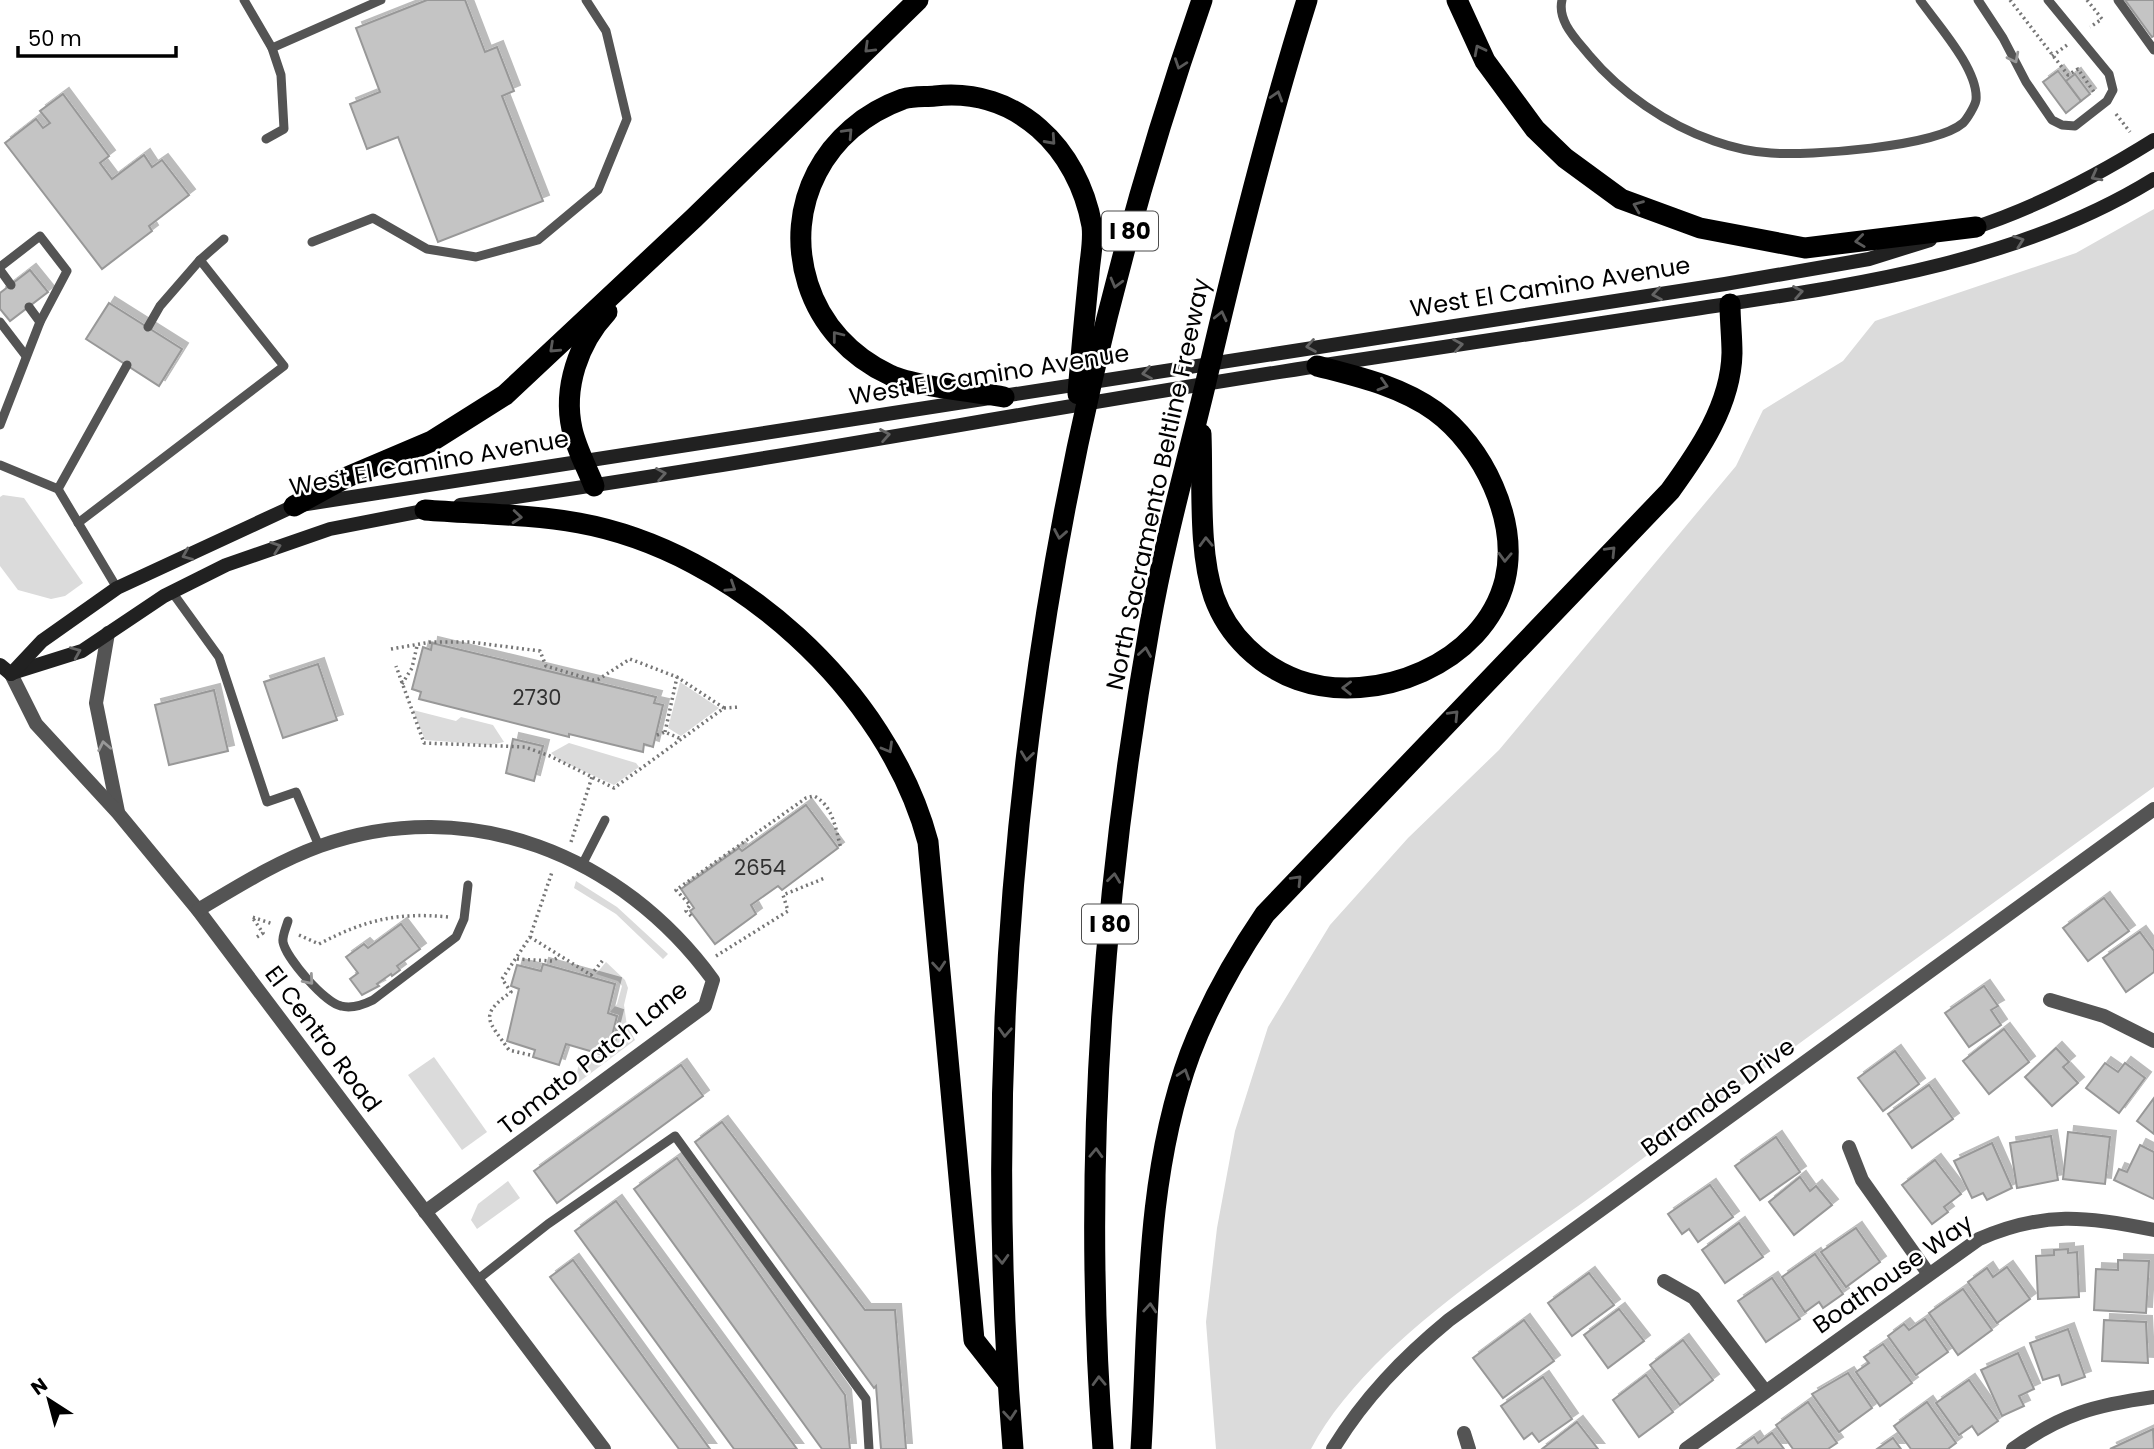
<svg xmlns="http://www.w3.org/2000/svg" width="2154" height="1449" viewBox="0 0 2154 1449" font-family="Poppins,sans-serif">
  <defs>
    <filter id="shadow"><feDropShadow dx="6" dy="-6" stdDeviation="0" flood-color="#0004"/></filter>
  </defs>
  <rect width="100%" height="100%" fill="#fff"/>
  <g fill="#dbdbdb">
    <path d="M2154,209V787C1971,919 1788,1050 1607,1185C1511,1256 1367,1343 1311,1449H1216L1206,1322L1217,1228L1235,1131L1268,1027L1330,925L1408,838L1499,750L1736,466L1763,410L1843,361L1875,321L2076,253Z"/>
    <polygon points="3,495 24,498 83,583 65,596 51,599 18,590 0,566 0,497"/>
    <polygon points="680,682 719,708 681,736 668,728"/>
    <polygon points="413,710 456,721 461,717 493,725 504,742 490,745 425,740"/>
    <polygon points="569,743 636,763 639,767 614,785 559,760 551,753"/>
    <polygon points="576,881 617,907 668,954 663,959 616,914 574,888"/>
    <polygon points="606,962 625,980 628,988 624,1005 627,1026 635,1040 575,1085 580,1056 596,1060 598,1056 607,1057 619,1015 610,1012 617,1004 622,986 618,981 596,974"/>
    <polygon points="434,1057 487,1132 462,1150 408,1075"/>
    <polygon points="508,1181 520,1198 477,1229 471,1220 478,1204"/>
  </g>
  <g fill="#c4c4c4" stroke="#989898" stroke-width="2" filter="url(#shadow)">
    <polygon points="427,0 465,0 485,52 497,47 514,91 502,96 543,201 438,242 398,137 367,149 350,104 380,92 356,28"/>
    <polygon points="2125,0 2154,0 2154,36 2152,37"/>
    <polygon points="2058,71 2081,101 2066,113 2043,82"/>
    <polygon points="2075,74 2090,94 2081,101 2066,81"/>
    <polygon points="63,94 109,156 100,163 112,179 144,155 152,167 162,160 189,195 149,226 152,231 102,269 5,143 36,119 43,128 50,123 40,111"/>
    <polygon points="30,270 48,292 10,321 0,309 0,293"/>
    <polygon points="109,303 182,349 159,386 86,339"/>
    <polygon points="432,643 656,697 654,703 663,705 653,747 644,744 643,752 569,734 569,737 419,699 421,692 412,689 423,647 431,650"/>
    <polygon points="318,664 337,720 283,738 264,682"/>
    <polygon points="214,690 228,751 169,765 155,705"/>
    <polygon points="513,739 543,746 534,781 506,773"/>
    <polygon points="806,805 838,848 782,890 778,886 751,905 756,914 715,944 690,911 694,908 681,889 739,848 742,851"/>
    <polygon points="2104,898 2129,931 2088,961 2063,928"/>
    <polygon points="401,924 420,949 397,966 400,970 392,976 391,974 377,984 379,986 362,995 350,979 358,973 346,957 364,944 368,948"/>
    <polygon points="2140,932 2154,951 2154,972 2126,992 2103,958"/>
    <polygon points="543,964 615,984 608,1013 617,1016 607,1056 566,1044 559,1065 533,1057 535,1050 507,1041 519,989 511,986 517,965 541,971"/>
    <polygon points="1984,986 1998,1006 1991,1010 2001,1025 1969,1047 1945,1013"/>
    <polygon points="2004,1029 2029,1062 1989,1094 1963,1061"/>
    <polygon points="2056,1048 2069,1062 2063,1067 2078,1083 2052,1106 2025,1077"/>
    <polygon points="1895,1051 1919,1084 1883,1111 1858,1078"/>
    <polygon points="2105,1063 2118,1072 2125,1063 2145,1078 2119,1113 2086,1088"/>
    <polygon points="681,1065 703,1096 557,1203 534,1171"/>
    <polygon points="1929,1085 1953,1119 1912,1148 1888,1114"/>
    <polygon points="2154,1098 2154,1134 2137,1121"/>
    <polygon points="722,1122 865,1310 895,1310 906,1449 881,1449 876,1386 874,1388 695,1142"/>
    <polygon points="2068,1132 2110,1137 2105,1184 2063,1179"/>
    <polygon points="2051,1136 2058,1180 2017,1188 2010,1143"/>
    <polygon points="1776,1137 1800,1172 1760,1200 1735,1166"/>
    <polygon points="1992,1143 2012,1188 1987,1200 1983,1193 1972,1198 1954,1161"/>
    <polygon points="2140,1145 2154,1152 2154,1199 2114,1180 2119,1169 2127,1172"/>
    <polygon points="677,1158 845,1395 850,1449 822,1449 634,1189"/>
    <polygon points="1935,1160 1961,1194 1944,1207 1948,1212 1932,1224 1902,1185"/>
    <polygon points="1800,1177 1810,1191 1816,1186 1832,1205 1794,1235 1769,1202"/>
    <polygon points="1710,1185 1733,1217 1698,1242 1689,1229 1682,1234 1668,1214"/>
    <polygon points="616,1201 797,1449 734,1449 575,1231"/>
    <polygon points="1739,1223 1763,1257 1725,1283 1702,1250"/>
    <polygon points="1856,1228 1880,1262 1846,1287 1821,1252"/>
    <polygon points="2068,1249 2068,1253 2077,1252 2079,1297 2038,1299 2036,1256 2054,1255 2054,1250"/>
    <polygon points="1815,1254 1843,1294 1823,1308 1819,1302 1805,1312 1782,1277"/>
    <polygon points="573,1260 710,1449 679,1449 550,1277"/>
    <polygon points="2118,1260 2149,1261 2146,1313 2094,1310 2096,1269 2118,1270"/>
    <polygon points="2007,1267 2030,1299 1997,1323 1968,1282 1987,1268 1993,1277"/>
    <polygon points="1589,1273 1614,1305 1572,1336 1548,1303"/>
    <polygon points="1772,1278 1800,1319 1766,1342 1738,1301"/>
    <polygon points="1963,1289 1992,1330 1958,1355 1929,1313"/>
    <polygon points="1619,1309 1644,1341 1608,1368 1584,1335"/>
    <polygon points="1925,1319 1948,1352 1916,1375 1888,1336 1904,1324 1909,1330"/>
    <polygon points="1524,1320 1554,1361 1503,1398 1473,1358"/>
    <polygon points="2104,1320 2146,1322 2148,1363 2102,1361"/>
    <polygon points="2068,1329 2085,1377 2062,1385 2059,1375 2043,1380 2030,1343"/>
    <polygon points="1683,1340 1713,1380 1680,1405 1650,1365"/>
    <polygon points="1883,1344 1912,1383 1880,1406 1856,1372 1869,1363 1864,1357"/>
    <polygon points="2018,1353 2034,1389 2019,1396 2024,1406 2002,1416 1981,1370"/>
    <polygon points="1848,1373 1872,1408 1839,1432 1812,1394"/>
    <polygon points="1646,1375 1673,1412 1639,1437 1613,1400"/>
    <polygon points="1543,1377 1572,1419 1539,1442 1532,1433 1524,1439 1501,1406"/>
    <polygon points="1969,1380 1998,1421 1978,1435 1972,1426 1959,1435 1936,1403"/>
    <polygon points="1808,1402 1837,1443 1828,1449 1793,1449 1776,1425"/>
    <polygon points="1927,1402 1956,1443 1948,1449 1911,1449 1894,1426"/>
    <polygon points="1577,1422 1598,1449 1542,1449"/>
    <polygon points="2153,1429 2154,1449 2110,1449"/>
    <polygon points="1772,1433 1784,1449 1737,1449 1754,1437 1758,1443"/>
    <polygon points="1893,1438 1901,1449 1877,1449"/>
  </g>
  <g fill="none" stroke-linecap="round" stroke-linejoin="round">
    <g stroke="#767676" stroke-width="3.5" stroke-dasharray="2 3.5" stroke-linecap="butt">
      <polyline points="2010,0 2068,75 2078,69 2094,92"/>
      <polyline points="2087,0 2102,19 2090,27"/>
      <polyline points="2052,56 2067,45"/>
      <polyline points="2116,114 2130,132"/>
      <polyline points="391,649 431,642 470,642 540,651 546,666 593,680 599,679 630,659 677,677 724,708 614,788 550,756 525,747 424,743 396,666"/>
      <polyline points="402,684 412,668 417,646"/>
      <polyline points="724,708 740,707"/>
      <polyline points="665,732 677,677"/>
      <polyline points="657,735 665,732 681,739"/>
      <polyline points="571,842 592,777"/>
      <path d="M691,916L686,911L690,905L676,890L806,798L814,796C833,805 836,830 841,849"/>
      <path d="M299,935L319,944C365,920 397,912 448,917"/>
      <polyline points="257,937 263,933 252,917 273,924"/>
      <polyline points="530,937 591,975 603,960"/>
      <polyline points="716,956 788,911 783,895 825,878"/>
      <polyline points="517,959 552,961 559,957"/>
      <path d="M530,1055L509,1050C488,1020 478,1016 511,992L502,979L530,937L552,872"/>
    </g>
    <g stroke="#545454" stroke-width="9">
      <polyline points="244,0 272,48 281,75 284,129 266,139"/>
      <path d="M1562,0C1557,21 1576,39 1589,55C1620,92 1667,125 1714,141C1731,147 1753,152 1771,153C1809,156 1935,147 1963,123C1967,119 1975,106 1976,100C1979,70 1937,24 1920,0"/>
      <polyline points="1978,0 2003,38 2026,82 2052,120 2062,125 2075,126 2107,101 2113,90 2109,74 2048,0"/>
      <polyline points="2118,0 2154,50"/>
      <polyline points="272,48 381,0"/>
      <polyline points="312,242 373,218 427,249 476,257 538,240 598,190 627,119 606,31 586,0"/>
      <polyline points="0,267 40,236 67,271 40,322 0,425"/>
      <polyline points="0,270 11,285"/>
      <polyline points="29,307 40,322"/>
      <polyline points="0,322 26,356"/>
      <polyline points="148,327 160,306 200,260"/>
      <polyline points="0,465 58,489 117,588"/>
      <polyline points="58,489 127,365"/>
      <polyline points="78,523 284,366 200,260 224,239"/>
      <polyline points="172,592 219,657 267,802 296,792 319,846"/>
      <polyline points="582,865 605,820"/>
      <path d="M288,921C286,928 282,936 283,942C286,958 325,1003 341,1006C352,1009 363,1005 373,1000L456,937L464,919L468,885"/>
      <polyline points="477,1280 548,1224 675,1136 866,1399 869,1449"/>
    </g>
    <g stroke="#545454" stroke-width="14">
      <polyline points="108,633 96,703 118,812"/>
      <polyline points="11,674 36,724 118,813 198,910 604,1449"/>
      <path d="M198,910C237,887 276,862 320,846C469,793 622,855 713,980L705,1006L425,1212"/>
      <polyline points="2050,1000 2104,1016 2154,1041"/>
      <polyline points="1849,1147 1862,1180 1928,1273"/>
      <polyline points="1664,1281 1694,1298 1765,1391"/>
      <polyline points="1464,1433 1469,1449"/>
      <path d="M1333,1449C1364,1398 1403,1358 1449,1320L2154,809"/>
      <path d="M1686,1449L1979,1239C2043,1211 2087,1216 2154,1230"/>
      <path d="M2013,1449C2061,1414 2096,1405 2154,1397"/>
    </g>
    <g stroke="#212121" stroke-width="14">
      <path d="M1970,229C2036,208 2095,177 2154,140"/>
      <path d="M460,505C747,465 1032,410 1318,366C1442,347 1565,328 1688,310C1847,286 2015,265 2154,179"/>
      <polyline points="0,665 11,674"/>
      <polyline points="12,673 82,651 164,596 226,565 330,529 433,509"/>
      <polyline points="11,674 42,641 117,588 294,506 1725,284 1869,259 1930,240"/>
    </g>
    <g stroke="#000" stroke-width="21">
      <polyline points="1457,0 1485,61 1535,129 1565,158 1621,199 1700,228 1805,248 1976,227"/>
      <path d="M1004,397C976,392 912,386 890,375C851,357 821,325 808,284C783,205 825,127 903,99C913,96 925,97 935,96C1017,87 1078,148 1092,226C1094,241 1090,259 1089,273C1085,314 1081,354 1078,394"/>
      <path d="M1201,434C1203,484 1198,551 1214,597C1228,636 1260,666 1298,680C1375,707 1484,664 1505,580C1519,520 1483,446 1435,411C1400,386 1359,377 1317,366"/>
      <path d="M594,486C587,468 576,448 572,429C563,388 578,343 607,312"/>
      <polyline points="294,506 345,478 432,441 505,395 694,218 918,0"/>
      <path d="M425,510C476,514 529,514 579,523C734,551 888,691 928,842L974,1340L1007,1382"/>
      <path d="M1013,1449C973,960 1040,463 1202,0"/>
      <path d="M1103,1449C1082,1174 1102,895 1150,624C1164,544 1186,465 1205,386C1235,256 1267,127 1307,0"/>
      <path d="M1141,1449C1149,1319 1144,1178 1190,1054C1209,1004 1235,958 1265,914L1670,491C1699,451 1731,405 1732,353C1732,337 1730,320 1730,304"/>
    </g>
  </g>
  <defs><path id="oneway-chevron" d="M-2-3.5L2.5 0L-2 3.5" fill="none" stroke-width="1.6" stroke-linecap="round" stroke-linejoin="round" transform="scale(1.75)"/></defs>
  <g stroke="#595959">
    <use href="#oneway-chevron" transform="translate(869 48) rotate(136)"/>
    <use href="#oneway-chevron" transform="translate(1479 50) rotate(-117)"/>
    <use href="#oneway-chevron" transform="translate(1180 64) rotate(109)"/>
    <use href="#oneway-chevron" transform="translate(1277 96) rotate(-73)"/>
    <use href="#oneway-chevron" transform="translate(848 133) rotate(-47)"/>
    <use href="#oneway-chevron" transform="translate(1051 140) rotate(48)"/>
    <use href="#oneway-chevron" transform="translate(1638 206) rotate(-158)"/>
    <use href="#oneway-chevron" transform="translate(1860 241) rotate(173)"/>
    <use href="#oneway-chevron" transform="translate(1116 283) rotate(105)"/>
    <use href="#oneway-chevron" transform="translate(1221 316) rotate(-77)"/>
    <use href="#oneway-chevron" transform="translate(837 336) rotate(-128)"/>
    <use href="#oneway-chevron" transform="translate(554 348) rotate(137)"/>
    <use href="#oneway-chevron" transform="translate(1383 385) rotate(17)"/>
    <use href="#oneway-chevron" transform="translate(517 517) rotate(5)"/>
    <use href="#oneway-chevron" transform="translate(1060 534) rotate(100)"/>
    <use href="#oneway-chevron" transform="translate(1206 542) rotate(-92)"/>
    <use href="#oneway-chevron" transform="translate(1611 551) rotate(-46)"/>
    <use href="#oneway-chevron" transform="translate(1505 557) rotate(92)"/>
    <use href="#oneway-chevron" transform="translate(731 587) rotate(33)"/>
    <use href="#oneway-chevron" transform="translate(1145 652) rotate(-81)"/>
    <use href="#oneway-chevron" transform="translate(1347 688) rotate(-179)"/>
    <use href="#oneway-chevron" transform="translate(1454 715) rotate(-46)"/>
    <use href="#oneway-chevron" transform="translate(888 748) rotate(60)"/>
    <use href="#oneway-chevron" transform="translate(1027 756) rotate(97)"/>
    <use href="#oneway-chevron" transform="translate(1114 878) rotate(-83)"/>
    <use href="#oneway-chevron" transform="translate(1297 880) rotate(-46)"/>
    <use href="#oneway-chevron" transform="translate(939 966) rotate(85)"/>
    <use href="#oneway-chevron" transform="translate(1005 1032) rotate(93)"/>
    <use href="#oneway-chevron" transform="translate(1184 1074) rotate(-72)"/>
    <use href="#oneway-chevron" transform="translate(1096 1153) rotate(-88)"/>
    <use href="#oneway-chevron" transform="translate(1002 1259) rotate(88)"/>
    <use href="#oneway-chevron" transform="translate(1150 1308) rotate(-86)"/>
    <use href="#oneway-chevron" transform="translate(1099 1381) rotate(-92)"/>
    <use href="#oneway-chevron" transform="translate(1010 1415) rotate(85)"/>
  </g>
  <g stroke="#989898">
    <use href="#oneway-chevron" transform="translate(2014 58) rotate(63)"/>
    <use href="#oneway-chevron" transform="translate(104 746) rotate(-101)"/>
    <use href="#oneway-chevron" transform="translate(309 980) rotate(49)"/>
  </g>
  <g stroke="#646464">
    <use href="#oneway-chevron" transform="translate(2096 176) rotate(152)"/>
    <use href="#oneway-chevron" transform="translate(2019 241) rotate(-20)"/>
    <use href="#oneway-chevron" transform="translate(1798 292) rotate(-10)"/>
    <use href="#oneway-chevron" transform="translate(1657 294) rotate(171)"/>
    <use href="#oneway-chevron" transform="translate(1458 345) rotate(-9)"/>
    <use href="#oneway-chevron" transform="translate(1311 346) rotate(171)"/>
    <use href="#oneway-chevron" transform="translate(1147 373) rotate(170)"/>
    <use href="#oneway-chevron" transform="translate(885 435) rotate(-10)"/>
    <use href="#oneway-chevron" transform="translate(661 474) rotate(-10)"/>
    <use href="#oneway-chevron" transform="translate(276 547) rotate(-19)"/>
    <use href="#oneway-chevron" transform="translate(187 555) rotate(157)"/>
    <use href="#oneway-chevron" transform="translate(76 652) rotate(-23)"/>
  </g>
  <g text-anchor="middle" stroke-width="5" stroke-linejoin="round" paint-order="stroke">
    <g font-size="21" fill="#313131">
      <text x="537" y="705">2730</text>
      <text x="760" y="875">2654</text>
    </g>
    <g fill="#fff" stroke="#4c4c4c" stroke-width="2">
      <rect x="1102" y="211.5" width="56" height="39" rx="5"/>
      <rect x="1082" y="904.5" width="56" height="39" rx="5"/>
    </g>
    <g font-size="23" font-weight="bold" fill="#000">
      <text x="1130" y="239">I 80</text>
      <text x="1110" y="932">I 80</text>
    </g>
    <g font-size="24" fill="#000" stroke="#fff">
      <text transform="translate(1550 287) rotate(-9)" y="8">West El Camino Avenue</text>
      <text transform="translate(989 375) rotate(-9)" y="8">West El Camino Avenue</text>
      <text transform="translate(429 463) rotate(-10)" y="8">West El Camino Avenue</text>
      <text transform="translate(1158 484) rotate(-78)" y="8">North Sacramento Beltline Freeway</text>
      <text transform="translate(323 1039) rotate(53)" y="8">El Centro Road</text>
      <text transform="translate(593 1058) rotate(-38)" y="8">Tomato Patch Lane</text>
      <text transform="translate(1718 1097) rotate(-36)" y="8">Barandas Drive</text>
      <text transform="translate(1893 1274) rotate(-35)" y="8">Boathouse Way</text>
    </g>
  </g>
  <g transform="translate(49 1400) rotate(324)" stroke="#ffffff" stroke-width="5" paint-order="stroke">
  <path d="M0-5L12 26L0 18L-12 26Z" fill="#000000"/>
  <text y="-10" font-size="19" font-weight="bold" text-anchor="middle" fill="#000000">N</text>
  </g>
  <path d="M18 46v10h158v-10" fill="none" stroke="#000000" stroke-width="3.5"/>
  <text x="28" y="46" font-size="21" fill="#000000" stroke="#ffffff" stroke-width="5" paint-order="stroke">50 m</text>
</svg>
